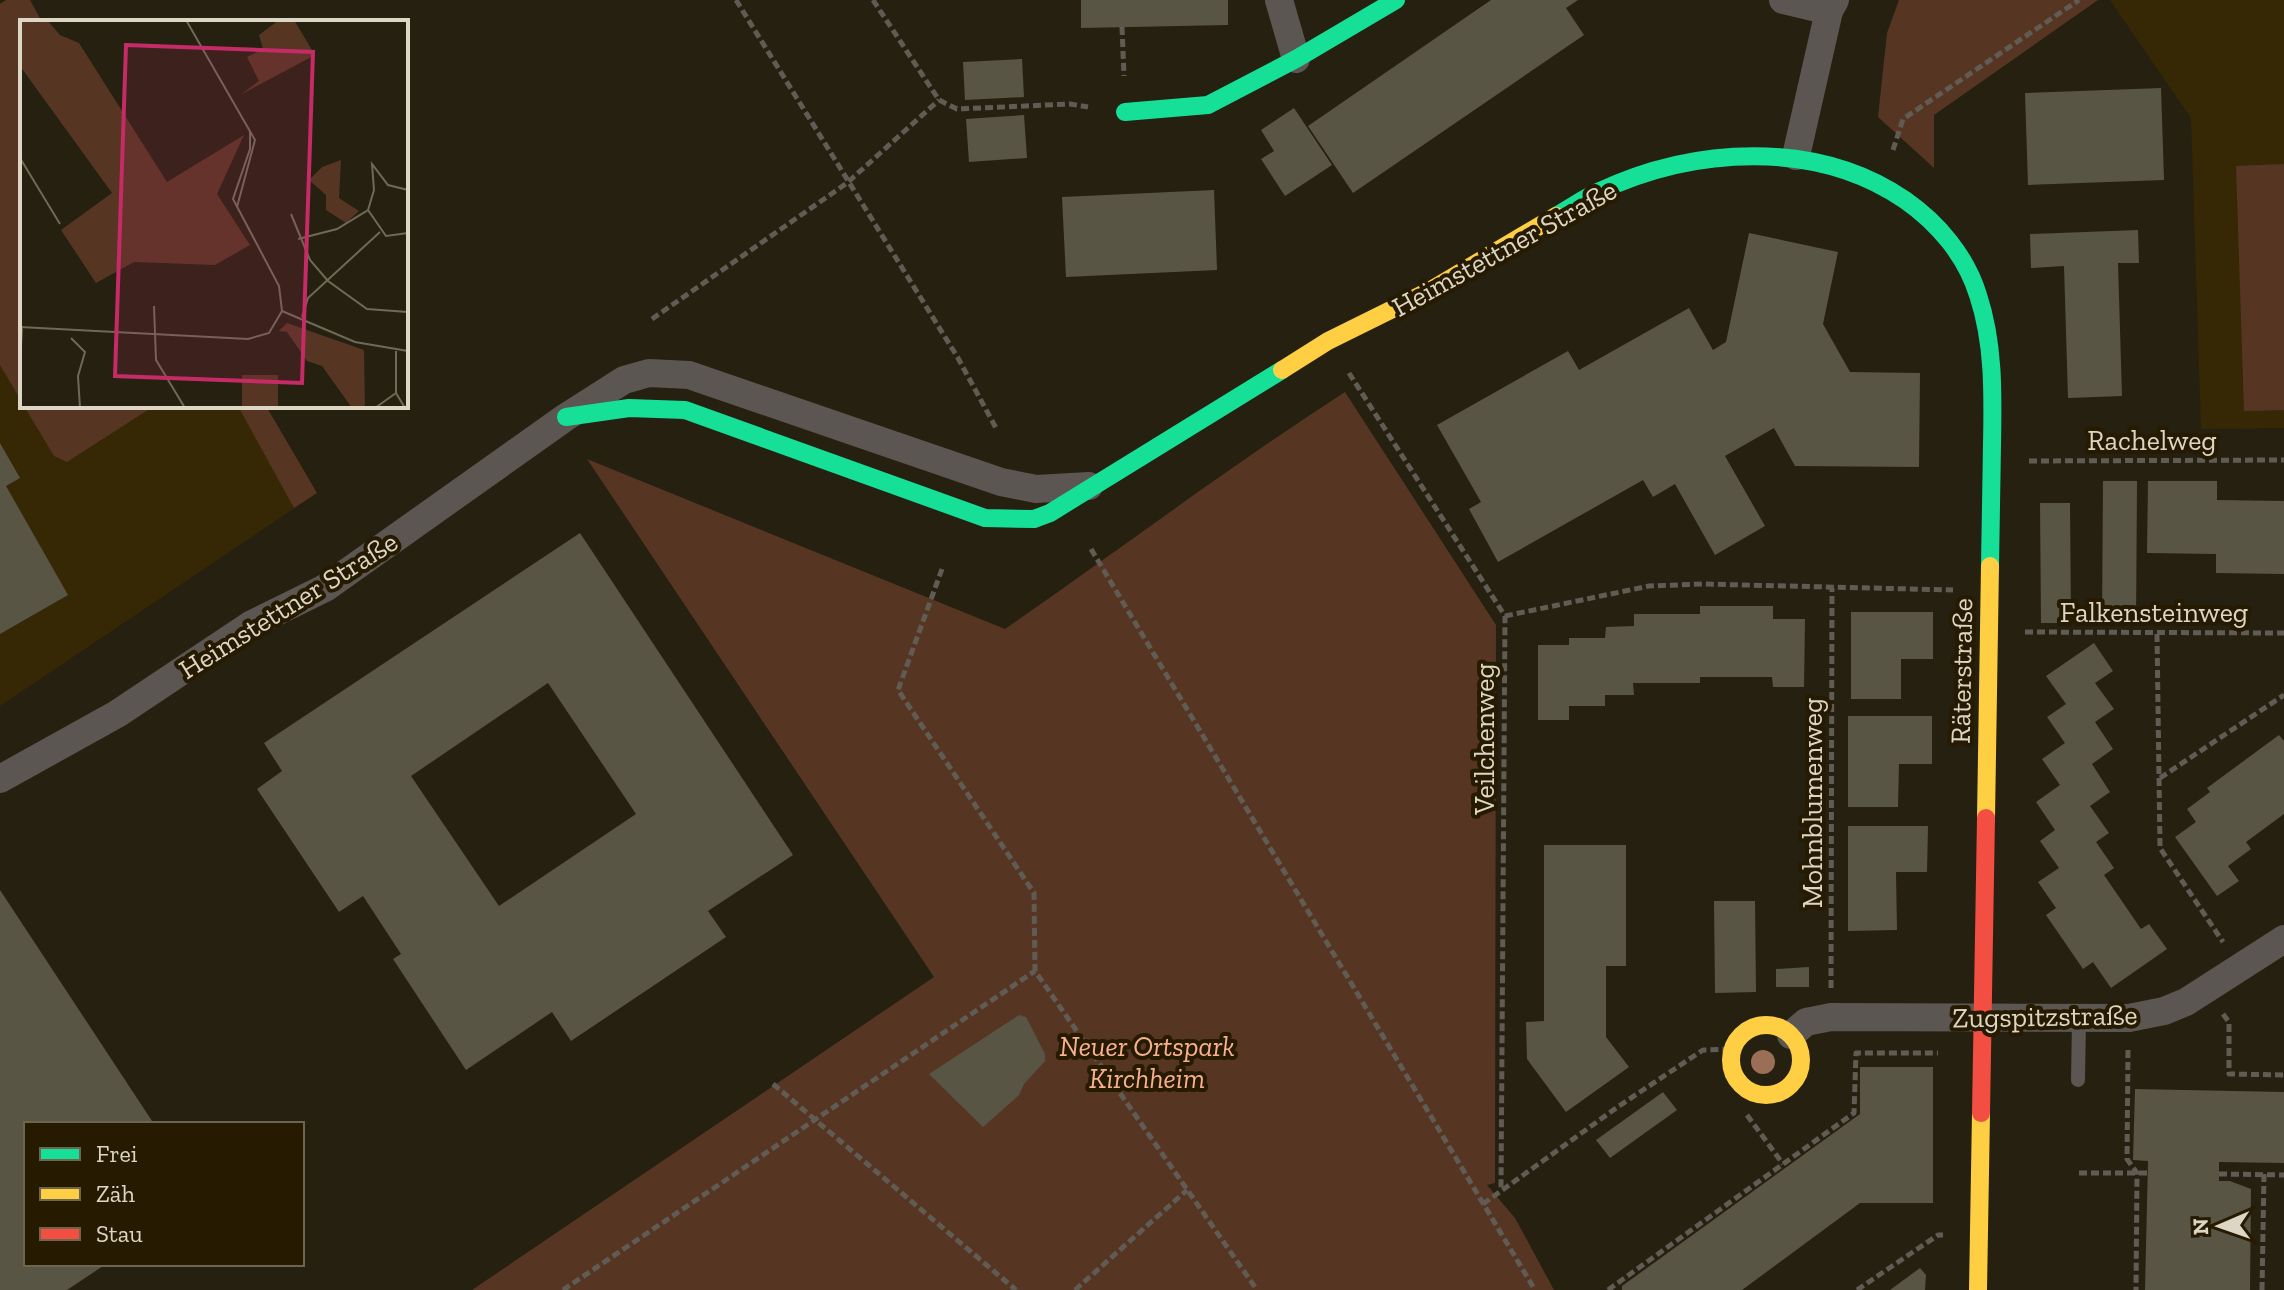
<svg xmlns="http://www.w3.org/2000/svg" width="2284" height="1290" viewBox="0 0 2284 1290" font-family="'Zilla Slab',serif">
  <rect width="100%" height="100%" fill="#262010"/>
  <g fill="#362804">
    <polygon points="6,0 30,0 42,22 22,22 22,406 266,406 317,493 0,706 0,4"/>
    <polygon points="2110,0 2284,0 2284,428 2201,429 2191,118"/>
  </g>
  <g fill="#563523">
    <polygon points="6,0 30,0 42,22 22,22 22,402 0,365 0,4"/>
    <polygon points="1899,0 2098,0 1934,115 1934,168 1878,117 1887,33"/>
    <polygon points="2284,164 2284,410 2244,411 2236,166"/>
    <path d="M1345,392L1496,625L1495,1183L1487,1185L1515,1218L1554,1290H472L934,977L587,459L1005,629C1119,550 1229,467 1345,392Z"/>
    <polygon points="24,406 154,406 67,462 54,456"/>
    <polygon points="238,406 266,406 317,493 294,508"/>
  </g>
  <g fill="#585545" fill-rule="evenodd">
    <polygon points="1081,0 1228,0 1228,25 1081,28"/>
    <polygon points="1491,0 1578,0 1566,8 1584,35 1353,193 1308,126"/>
    <polygon points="1022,59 1024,97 965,100 963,62"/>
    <polygon points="2161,88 2164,180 2028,185 2025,93"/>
    <polygon points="1294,108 1332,165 1285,196 1261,159 1274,151 1261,130"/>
    <polygon points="1024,115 1027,158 969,162 966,119"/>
    <polygon points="1214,190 1217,270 1066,277 1062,197"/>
    <polygon points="2138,230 2139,263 2118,263 2122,396 2068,398 2064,266 2031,268 2030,234"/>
    <polygon points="1749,233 1838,252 1823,324 1850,372 1920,373 1919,467 1795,466 1774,428 1725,456 1765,526 1715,555 1675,484 1653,497 1643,480 1498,562 1469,509 1481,502 1437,425 1568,351 1579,370 1689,308 1713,350 1726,342"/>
    <polygon points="0,443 20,478 6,486 68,595 0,634"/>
    <polygon points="2103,481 2137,481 2136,624 2102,624"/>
    <polygon points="2148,481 2217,481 2217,500 2284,501 2284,574 2216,573 2216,554 2147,553"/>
    <polygon points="2040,503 2070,503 2071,623 2041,623"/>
    <path d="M580,533L793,855L708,911L726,937L571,1041L552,1012L466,1070L393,959L401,954L363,896L339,912L257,789L282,771L264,743ZM548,683L636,814L499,906L411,776Z"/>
    <polygon points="1700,606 1773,606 1773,619 1805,619 1804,687 1773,687 1772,677 1700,677 1700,683 1633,683 1634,695 1605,695 1605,706 1569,706 1569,720 1538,720 1538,645 1569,645 1569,638 1605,638 1606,627 1634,626 1634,614 1700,614"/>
    <polygon points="1851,612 1933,612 1933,659 1901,659 1901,699 1851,699"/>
    <polygon points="2094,643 2113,671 2095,683 2114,709 2095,722 2113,749 2092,764 2110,792 2090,806 2109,833 2096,842 2114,868 2104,875 2141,929 2149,924 2167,949 2111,988 2093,962 2083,969 2046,915 2056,908 2038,882 2059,868 2040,841 2055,830 2036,802 2060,785 2042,759 2065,743 2047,717 2066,704 2046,676"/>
    <polygon points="1848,716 1932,716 1932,764 1899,764 1898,807 1848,807"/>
    <polygon points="2279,735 2284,741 2284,814 2246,842 2251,849 2228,866 2239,881 2217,896 2175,837 2196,822 2187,809 2210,792 2207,788"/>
    <polygon points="1848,826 1928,826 1927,872 1896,872 1897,930 1848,931"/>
    <polygon points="1544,845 1626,845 1626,966 1606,966 1606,1037 1629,1067 1566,1112 1527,1059 1526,1022 1544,1021"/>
    <polygon points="0,890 154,1124 26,1124 26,1264 106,1264 67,1290 0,1290"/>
    <polygon points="1714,901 1755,901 1756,992 1715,993"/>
    <polygon points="1809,967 1809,987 1776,987 1776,969"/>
    <polygon points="1019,1015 1026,1017 1045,1054 1045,1061 1024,1084 1019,1095 983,1127 929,1074"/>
    <polygon points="1860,1067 1933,1067 1933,1203 1860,1203 1742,1290 1622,1290 1622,1286 1860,1114"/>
    <polygon points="2135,1089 2284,1092 2284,1163 2219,1162 2219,1181 2230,1181 2251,1189 2250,1290 2145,1290 2148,1161 2133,1160"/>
    <polygon points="1663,1092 1677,1110 1610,1158 1596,1140"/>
    <polygon points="1920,1268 1926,1275 1925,1290 1890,1290"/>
  </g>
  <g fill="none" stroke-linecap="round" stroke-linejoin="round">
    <g stroke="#605c54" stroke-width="5" stroke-dasharray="8 4" stroke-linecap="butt">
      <polyline points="736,0 958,358 996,428"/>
      <polyline points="873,0 939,100 957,109 1070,104 1088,107"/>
      <polyline points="1122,27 1124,76"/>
      <polyline points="1893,150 1903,119 2079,0"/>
      <polyline points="652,319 847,183 939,100"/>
      <polyline points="1349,373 1505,616 1501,1191"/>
      <polyline points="2029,461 2284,460"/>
      <polyline points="1091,549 1535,1290"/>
      <polyline points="942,569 898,690 1034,893 1035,971 1257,1290"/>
      <polyline points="1505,616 1649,586 1703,584 1953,590"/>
      <polyline points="2025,632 2284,633"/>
      <polyline points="2157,634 2160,848 2223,942"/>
      <polyline points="2160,778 2284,695"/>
      <polyline points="1831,988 1832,588"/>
      <polyline points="2223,1014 2229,1022 2229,1074 2284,1075"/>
      <polyline points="2128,1050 2127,1159 2137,1173 2136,1290"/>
      <polyline points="773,1084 1016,1290"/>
      <polyline points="1747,1115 1783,1164"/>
      <polyline points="2079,1173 2148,1173"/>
      <polyline points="2219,1174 2284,1175"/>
      <polyline points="1483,1204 1619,1106 1703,1050 1732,1049"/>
      <polyline points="563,1290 1035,971"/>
      <polyline points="1075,1290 1187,1190"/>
      <polyline points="1608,1290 1854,1113 1856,1053 1938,1053"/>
      <polyline points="1857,1290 1938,1235 1943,1235"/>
      <polyline points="2262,1290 2264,1174"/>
    </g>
    <polyline stroke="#5b5651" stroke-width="14" points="2078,1080 2079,1019"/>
    <g stroke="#5b5651" stroke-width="28">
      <polyline points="1279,0 1296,59"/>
      <polyline points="1783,0 1829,11"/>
      <polyline points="1796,156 1829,11 1835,0"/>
      <polyline points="0,779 117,714 252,624 325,588 566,417 624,380 649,373 689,375 1001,482 1036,489 1089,486"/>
      <polyline points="1791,1035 1806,1022 1831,1017 2129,1018 2164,1011 2186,1002 2284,939"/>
    </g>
    <g stroke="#16e098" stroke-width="18">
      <polyline points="1125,112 1208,105 1296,59 1396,0"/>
      <path d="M1556,216C1570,208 1584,198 1598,192C1693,147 1816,139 1905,200C1938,223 1966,256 1978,295C1994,343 1993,394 1992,445C1991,485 1991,526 1990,566"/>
      <polyline points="566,417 629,408 685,410 985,518 1034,519 1050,513 1282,370"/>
    </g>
    <g stroke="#ffcf43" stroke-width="18">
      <polyline points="1282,370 1328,341 1431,290 1556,216"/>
      <polyline points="1986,818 1990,566"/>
      <circle cx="1766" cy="1060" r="35"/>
      <polyline points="1978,1290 1981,1113"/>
    </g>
    <polyline stroke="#f24e42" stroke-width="18" points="1981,1113 1986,818"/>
  </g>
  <circle fill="#9a6f56" cx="1763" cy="1062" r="12"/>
  <g text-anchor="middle" stroke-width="8" stroke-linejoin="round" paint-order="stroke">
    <g font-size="28" fill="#ddd6c5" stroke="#261a00">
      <text transform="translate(1504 248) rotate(-29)" y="10">Heimstettner Straße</text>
      <text x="2152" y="450">Rachelweg</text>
      <text transform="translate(288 605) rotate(-32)" y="10">Heimstettner Straße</text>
      <text x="2154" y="622">Falkensteinweg</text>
      <text transform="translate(1961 671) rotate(-89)" y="10">Räterstraße</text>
      <text transform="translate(1484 739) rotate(-90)" y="10">Veilchenweg</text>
      <text transform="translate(1812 803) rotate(-90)" y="10">Mohnblumenweg</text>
      <text transform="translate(2045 1016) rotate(-1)" y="10">Zugspitzstraße</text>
    </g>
    <g font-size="28" font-style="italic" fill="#f9b08f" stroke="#261a00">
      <text x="1147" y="1056">Neuer Ortspark<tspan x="1147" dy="32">Kirchheim</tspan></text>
    </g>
  </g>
  <g transform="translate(20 20)">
    <rect width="388" height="388" fill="#262010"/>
    <path d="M0,0H27L40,15L59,23L147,162L224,115L197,174L230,225L195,245L114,242L76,263L41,210L92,173L0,46ZM259,0H274L295,35L220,75L239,61L227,37L243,29L239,15ZM321,140L319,178L339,191L326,203L306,190V175L289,160L302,147ZM267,303L344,330L345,388H332L302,346L287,341L267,312L259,311ZM222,355H258V388H222Z" fill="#563523"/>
    <path fill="none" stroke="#6f6958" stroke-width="2" d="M166,0L235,120L217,187M0,138L40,204M348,190L366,216L388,213M271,194L290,240L308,261L347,289L388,292M278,219L317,209L348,190L354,170L352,144L368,165L388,170M134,286L136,340L165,388M262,291L335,322L388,331M282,297L288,278L360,212M0,307L228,319L249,313L262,291L259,266L213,179L230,129V112M51,318L65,332L58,356L60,388M376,331V373L385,388M0,345L2,307M355,388L376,373"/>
    <path fill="#c52b66" fill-opacity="0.15" stroke="#c52b66" stroke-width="4" d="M106,25L293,32L282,363L95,356Z"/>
    <rect width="388" height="388" fill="none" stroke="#ddd6c5" stroke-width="4"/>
  </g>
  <rect x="24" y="1122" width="280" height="144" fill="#261a00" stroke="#6f654f" stroke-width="2"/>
  <rect x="40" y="1148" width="40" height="12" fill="#16e098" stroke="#6f654f" stroke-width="2"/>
  <text x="96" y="1162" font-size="24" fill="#ddd6c5">Frei</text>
  <rect x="40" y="1188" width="40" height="12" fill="#ffcf43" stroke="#6f654f" stroke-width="2"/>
  <text x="96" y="1202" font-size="24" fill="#ddd6c5">Zäh</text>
  <rect x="40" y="1228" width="40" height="12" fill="#f24e42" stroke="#6f654f" stroke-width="2"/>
  <text x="96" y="1242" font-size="24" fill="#ddd6c5">Stau</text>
  <g transform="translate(2220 1226) rotate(268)" stroke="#261a00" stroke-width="6" paint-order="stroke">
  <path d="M0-6L14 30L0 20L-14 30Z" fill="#ddd6c5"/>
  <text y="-12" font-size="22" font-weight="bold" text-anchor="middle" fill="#ddd6c5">N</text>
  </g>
</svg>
